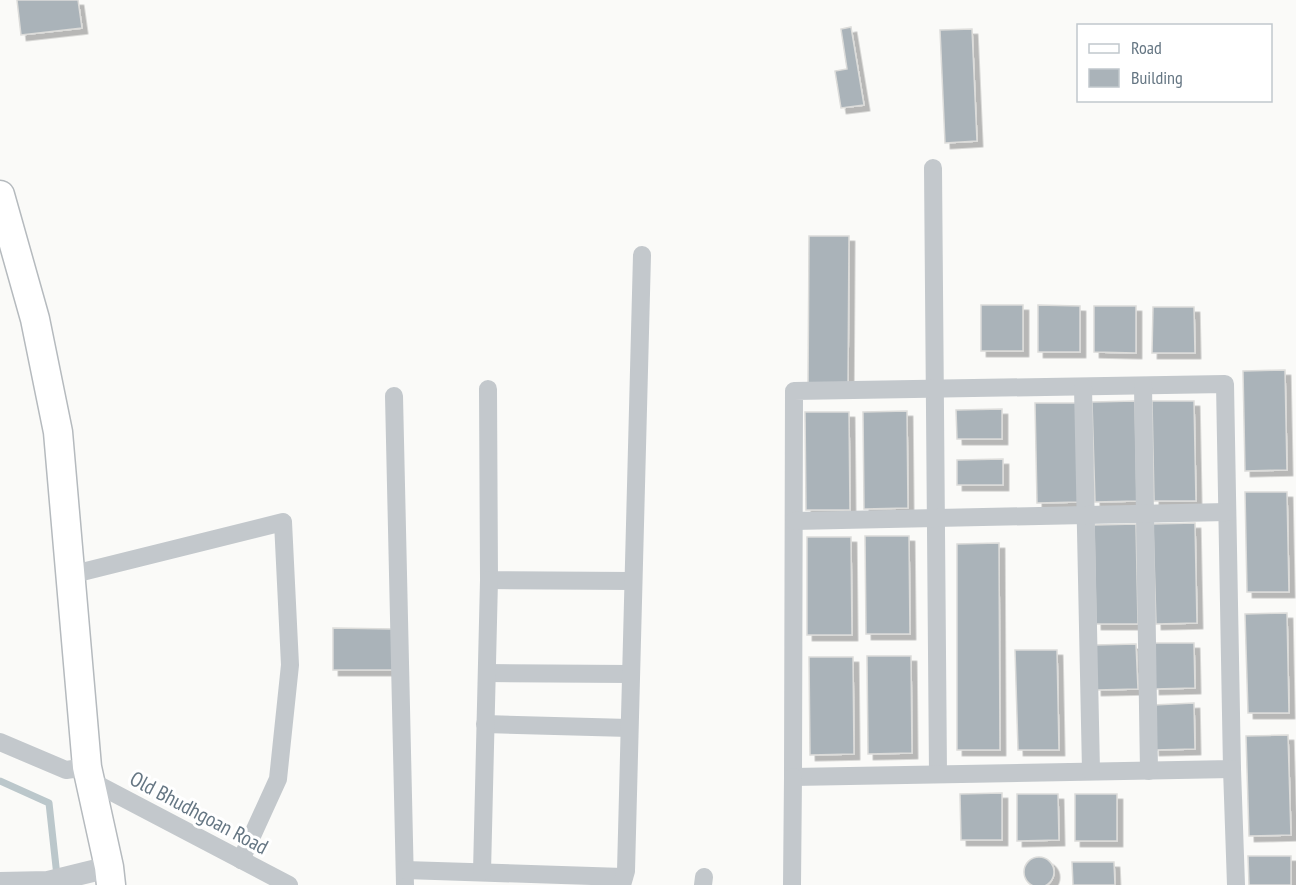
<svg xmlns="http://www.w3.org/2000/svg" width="1296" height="885" viewBox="0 0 1296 885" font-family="'PT Sans Narrow',sans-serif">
  <defs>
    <filter id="shadow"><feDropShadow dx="5.5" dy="5.5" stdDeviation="0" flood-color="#0004"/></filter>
  </defs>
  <rect width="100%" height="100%" fill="#fafaf8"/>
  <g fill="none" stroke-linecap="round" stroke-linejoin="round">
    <polyline stroke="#bbc7cb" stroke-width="7" points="0,781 49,803 57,876"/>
  </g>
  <g fill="#aab3b9" stroke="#dcdcda" stroke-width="1.5" filter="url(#shadow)">
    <polygon points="17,0 78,0 82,28 21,35"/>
    <polygon points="851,27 864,105 841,108 835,71 847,69 841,29"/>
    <polygon points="972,29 977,141 945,143 940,30"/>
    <polygon points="809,236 849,236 848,387 808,387"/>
    <rect x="981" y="305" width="42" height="46"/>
    <polygon points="1038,305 1080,306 1080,352 1038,352"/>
    <polygon points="1094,306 1136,306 1136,353 1094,352"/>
    <polygon points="1153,307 1194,307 1195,353 1152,353"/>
    <polygon points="1285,370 1287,470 1245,471 1243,371"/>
    <polygon points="1135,401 1137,501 1095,502 1092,402"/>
    <polygon points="1152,401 1194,401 1196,501 1154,501"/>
    <polygon points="1035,403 1077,403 1079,502 1037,503"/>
    <polygon points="1002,409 1002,439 957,439 956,410"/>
    <polygon points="907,411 908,508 864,509 863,412"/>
    <polygon points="805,412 849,412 850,510 806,510"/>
    <polygon points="1003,459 1003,485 957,485 957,460"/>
    <polygon points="1245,492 1287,492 1289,592 1247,592"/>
    <polygon points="1195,523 1197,623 1156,624 1153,524"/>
    <polygon points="1136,524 1138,624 1096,624 1094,525"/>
    <polygon points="865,536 909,536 910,634 866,634"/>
    <polygon points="807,537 851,537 852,635 807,635"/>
    <polygon points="999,543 1000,750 957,750 957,544"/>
    <polygon points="1287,613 1289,713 1248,713 1245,614"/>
    <polygon points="333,628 393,629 393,670 333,670"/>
    <polygon points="1153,643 1194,643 1195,688 1154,689"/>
    <polygon points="1136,644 1138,689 1096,690 1095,645"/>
    <polygon points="1015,650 1057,650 1059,750 1018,750"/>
    <polygon points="867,656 911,656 912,753 868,754"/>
    <polygon points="809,657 853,657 854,754 810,755"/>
    <polygon points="1194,703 1195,749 1154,750 1153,705"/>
    <polygon points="1288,735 1291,835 1249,836 1246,736"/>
    <polygon points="1002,793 1002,840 961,840 960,794"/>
    <polygon points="1017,794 1058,794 1059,840 1017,841"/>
    <rect x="1075" y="794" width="42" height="47"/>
    <polygon points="1248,856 1291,856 1291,885 1249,885"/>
    <circle cx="1039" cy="872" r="15"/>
    <polygon points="1072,862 1114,862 1115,885 1073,885"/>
  </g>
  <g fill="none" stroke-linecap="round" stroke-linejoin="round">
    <defs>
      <polyline id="primary" points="0,195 35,319 58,432 87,767 109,867 111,885"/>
    </defs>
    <use href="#primary" stroke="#b5babe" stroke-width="31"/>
    <g stroke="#c3c8cc" stroke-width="18">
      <polyline points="933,168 938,774"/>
      <polygon points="1225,384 1232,769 793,777 794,391"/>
      <polyline points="1143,386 1149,771"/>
      <polyline points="1083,387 1091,771"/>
      <polyline points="488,389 489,580 632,581"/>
      <polyline points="394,396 405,885"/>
      <polyline points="794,521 1227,512"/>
      <polyline points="70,575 283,522 290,665 278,779 241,860"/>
      <polyline points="487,673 630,674"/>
      <polyline points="485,724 629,728"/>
      <polyline points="0,742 66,770 87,767"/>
      <polyline points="1232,769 1236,885"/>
      <polyline points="89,780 289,885"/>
      <polyline points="405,870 623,877"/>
      <polyline points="482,872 489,580"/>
      <polyline points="622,885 626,871 642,255"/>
      <polyline points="703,885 704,877"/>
      <polyline points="792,885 793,777"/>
    </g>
    <polyline stroke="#c3c8cc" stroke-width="22" points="0,883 48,882 109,867"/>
    <use href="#primary" stroke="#fff" stroke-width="28"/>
  </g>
  <g text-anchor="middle" stroke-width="6" stroke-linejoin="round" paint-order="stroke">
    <g font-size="21" fill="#657683" stroke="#fff">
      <text transform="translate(199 813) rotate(28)" y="7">Old Bhudhgoan Road</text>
    </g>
  </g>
  <rect x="1077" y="24" width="195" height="78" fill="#ffffff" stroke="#c1c8cd" stroke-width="1.5"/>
  <rect x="1089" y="44" width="30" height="9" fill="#ffffff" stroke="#c1c8cd" stroke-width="1.5"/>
  <text x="1131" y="54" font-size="18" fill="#657683">Road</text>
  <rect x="1089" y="69" width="30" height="18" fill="#aab3b9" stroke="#c1c8cd" stroke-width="1.5"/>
  <text x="1131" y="84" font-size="18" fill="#657683">Building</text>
</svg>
